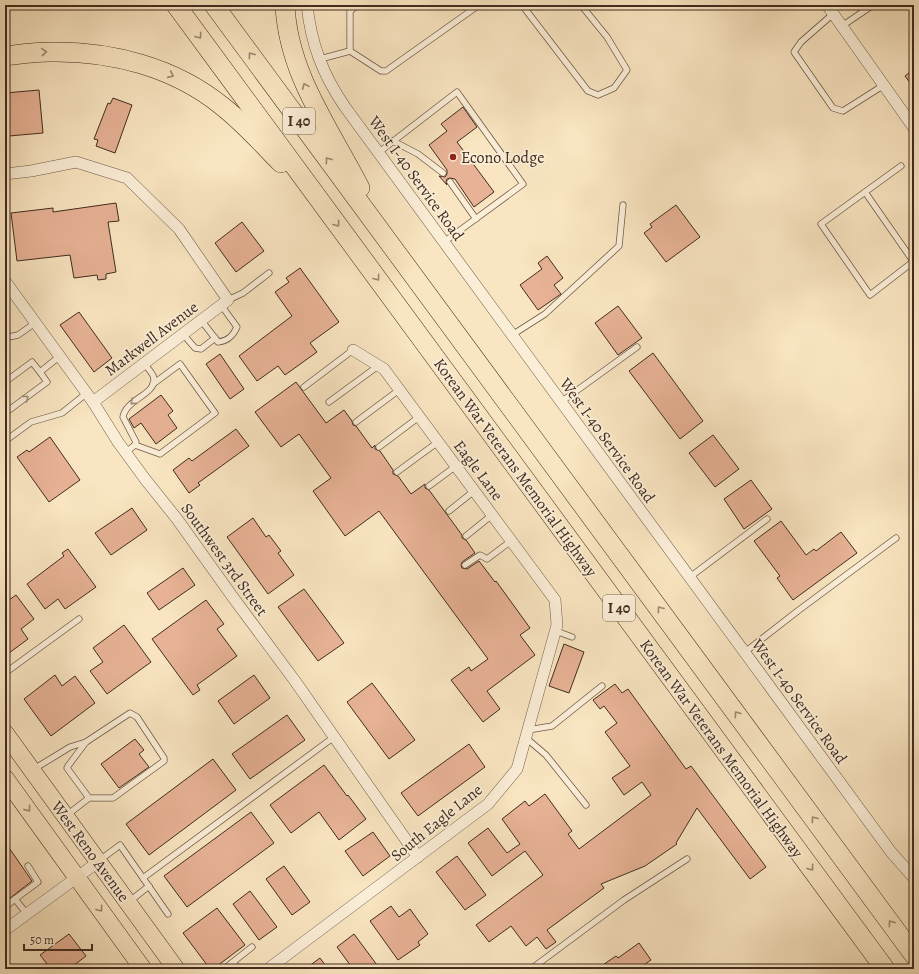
<svg xmlns="http://www.w3.org/2000/svg" width="919" height="974" viewBox="0 0 919 974" font-family="Alegreya,serif">
  <rect width="100%" height="100%" fill="#f9e5c1"/>
  <filter id="stains"><feTurbulence type="fractalNoise" baseFrequency=".005" numOctaves="4"/><feColorMatrix values="0 0 0 0 .2 0 0 0 0 .09 0 0 0 0 .02 0 0 0 .5 -.17"/></filter>
  <radialGradient id="worn" r=".72"><stop offset=".6" stop-color="#630" stop-opacity="0"/><stop offset="1" stop-color="#630" stop-opacity=".3"/></radialGradient>
  <g fill="#e7b295" stroke="#402c1f">
    <polygon points="914,69 914,88 905,76"/>
    <polygon points="39,90 43,133 9,136 5,93"/>
    <polygon points="113,98 132,105 115,153 96,146 98,140 94,139 108,103 110,104"/>
    <polygon points="463,107 477,127 457,142 494,192 474,207 455,179 450,178 447,179 446,182 447,185 439,176 445,177 447,174 447,170 429,145 447,131 441,124"/>
    <polygon points="116,203 119,221 108,222 116,272 106,274 106,279 98,280 97,275 74,278 70,255 17,261 11,213 53,208 53,212"/>
    <polygon points="676,205 700,237 666,262 644,233 652,227 650,224"/>
    <polygon points="242,222 264,251 236,272 215,243"/>
    <polygon points="547,256 563,278 554,285 561,294 538,310 520,285 542,269 538,263"/>
    <polygon points="300,268 339,322 310,343 317,352 285,375 278,366 257,381 239,356 292,316 275,292 289,282 286,278"/>
    <polygon points="618,306 642,338 618,355 595,323"/>
    <polygon points="79,312 112,358 94,372 60,325"/>
    <polygon points="653,353 703,421 680,439 629,371"/>
    <polygon points="220,354 244,389 230,399 206,364"/>
    <polygon points="296,382 326,423 344,410 352,421 353,425 356,426 372,448 375,445 375,449 380,451 393,470 393,474 398,476 411,494 425,484 425,488 429,490 462,535 462,538 466,540 475,553 462,562 461,565 462,568 467,569 479,561 495,582 496,581 530,628 520,635 535,655 487,691 500,709 483,722 451,680 469,667 471,671 488,659 454,613 379,511 345,536 313,491 331,478 299,434 281,447 255,412"/>
    <polygon points="161,395 173,411 168,415 177,428 156,444 141,423 134,428 129,419"/>
    <polygon points="236,429 249,446 198,483 200,485 189,493 173,470 189,458 192,461"/>
    <polygon points="713,435 739,469 715,487 689,453"/>
    <polygon points="50,437 80,480 49,502 17,457 27,450 29,452"/>
    <polygon points="751,480 772,509 744,529 724,499"/>
    <polygon points="132,508 147,530 111,555 95,533"/>
    <polygon points="253,518 266,537 269,535 281,551 278,553 294,575 268,594 227,537"/>
    <polygon points="781,521 806,555 814,549 816,551 841,532 857,553 793,600 777,578 780,576 754,541"/>
    <polygon points="68,549 96,587 65,609 58,599 45,609 27,584 64,556 62,553"/>
    <polygon points="183,568 195,585 159,610 147,593"/>
    <polygon points="304,589 344,643 318,661 278,607"/>
    <polygon points="16,595 34,619 21,629 28,639 5,656 5,603"/>
    <polygon points="206,600 224,624 217,629 237,656 197,685 200,690 193,695 152,639"/>
    <polygon points="124,625 151,662 107,694 90,671 103,662 93,648"/>
    <polygon points="564,644 584,652 569,693 549,686"/>
    <polygon points="55,675 62,686 75,676 95,703 51,736 24,699"/>
    <polygon points="254,675 270,698 234,724 218,701"/>
    <polygon points="372,683 415,740 389,759 347,702"/>
    <polygon points="615,684 622,693 628,689 686,769 691,766 766,867 750,879 697,808 676,843 677,844 645,866 601,884 604,888 547,930 556,942 546,949 537,937 526,946 511,926 489,942 476,925 543,875 525,851 492,876 468,843 488,828 507,853 520,844 502,819 525,801 529,806 545,794 572,831 568,834 579,849 651,795 642,782 624,795 612,778 630,766 605,732 617,723 604,706 600,709 593,700"/>
    <polygon points="287,715 305,740 250,779 232,754"/>
    <polygon points="135,739 144,750 139,754 149,767 119,788 101,764"/>
    <polygon points="469,744 485,767 418,816 401,793"/>
    <polygon points="213,759 236,790 149,855 126,824"/>
    <polygon points="324,765 347,796 348,795 366,819 339,840 319,812 291,833 270,805"/>
    <polygon points="251,812 274,843 187,907 164,876"/>
    <polygon points="373,832 390,856 363,876 345,851"/>
    <polygon points="5,842 32,881 5,902"/>
    <polygon points="457,856 486,895 465,910 436,872"/>
    <polygon points="284,866 310,902 292,915 266,879"/>
    <polygon points="250,891 277,927 259,940 233,904"/>
    <polygon points="391,906 399,917 410,909 428,934 418,942 420,945 398,960 370,921"/>
    <polygon points="217,908 245,945 213,969 210,969 183,933"/>
    <polygon points="69,934 86,956 69,969 51,969 40,955"/>
    <polygon points="354,934 380,969 353,969 337,947"/>
    <polygon points="639,943 651,960 638,969 597,969 616,956 618,958"/>
    <polygon points="320,958 328,969 305,969"/>
  </g>
  <g fill="none" stroke-linecap="round" stroke-linejoin="round">
    <defs>
      <g id="lane">
        <polyline points="522,5 588,91 598,95 614,88 627,70 607,37 581,5"/>
        <polyline points="833,14 801,42 794,52 833,108 843,111 884,85"/>
        <polyline points="842,26 873,5"/>
        <polyline points="350,51 381,71 386,71 479,5"/>
        <polyline points="320,59 350,51 350,11 358,5"/>
        <polyline points="393,141 418,154 443,173"/>
        <polyline points="378,153 457,92 523,184 444,242"/>
        <polyline points="901,166 821,224 870,295 914,261"/>
        <polyline points="450,182 476,219"/>
        <polyline points="865,192 913,261"/>
        <polyline points="228,300 243,293 269,273"/>
        <path d="M201,320L218,342C228,341 233,336 237,327L221,305"/>
        <polyline points="5,331 9,337 18,335 35,323"/>
        <polyline points="183,334 195,348 201,349 215,338"/>
        <polyline points="512,335 545,314 619,246 623,205"/>
        <polyline points="40,372 60,356"/>
        <polyline points="5,382 32,362 40,372 47,382 5,413"/>
        <polyline points="304,387 353,350"/>
        <polyline points="329,402 378,366"/>
        <polyline points="561,402 637,347"/>
        <polyline points="356,422 399,390"/>
        <polyline points="5,441 31,422 62,413 87,393"/>
        <polyline points="135,445 160,454 215,413 180,364 153,384"/>
        <polyline points="379,447 419,417"/>
        <path d="M126,452L135,445L136,442L123,417C126,399 155,395 154,379C154,374 147,368 144,363"/>
        <polyline points="397,472 438,442"/>
        <polyline points="429,486 456,466"/>
        <polyline points="449,511 474,491"/>
        <polyline points="466,536 492,515"/>
        <polyline points="465,565 480,555 487,559 511,541"/>
        <polyline points="690,577 767,519"/>
        <polyline points="556,631 572,637"/>
        <polyline points="745,652 799,610 896,538"/>
        <polyline points="5,673 79,619"/>
        <polyline points="528,730 552,726 602,686"/>
        <polyline points="526,738 546,755 586,805"/>
        <polyline points="34,769 70,747 86,742"/>
        <polyline points="67,815 89,798 67,768 68,766 86,742 130,713 137,717 164,758 164,761 113,798 89,798"/>
        <polyline points="100,860 120,845 168,914"/>
        <polyline points="143,878 334,737"/>
        <polyline points="15,899 38,882 28,866"/>
        <polyline points="130,901 149,886"/>
        <polyline points="5,907 15,899 27,914"/>
        <polyline points="233,962 252,947"/>
        <polyline points="224,969 233,962 238,969"/>
        <polyline points="531,969 624,900 687,859"/>
      </g>
      <g id="street">
        <path d="M307,5C311,44 323,75 345,107L891,852L914,878"/>
        <polyline points="827,5 914,128"/>
        <polyline points="5,174 31,171 76,162 127,178 179,229 228,300 93,402"/>
        <polyline points="5,281 93,402 118,442 145,479 177,519 232,596 295,681 418,857"/>
        <polyline points="5,930 98,862"/>
        <polyline points="268,969 488,804 517,769 557,625 555,600 384,369 353,350"/>
      </g>
      <g id="primary">
        <polyline points="5,733 176,969"/>
        <polyline points="5,778 143,969"/>
      </g>
      <g id="highway">
        <polyline points="176,5 885,969"/>
        <polyline points="214,5 914,955"/>
        <path d="M285,5C288,74 330,129 360,188"/>
        <path d="M5,56C20,54 36,52 51,52C111,51 174,67 222,106C244,123 262,144 281,163"/>
      </g>
    </defs>
    <use href="#lane" stroke="#6e5a48" stroke-width="7"/>
    <use href="#street" stroke="#6e5a48" stroke-width="12"/>
    <use href="#primary" stroke="#402c1f" stroke-width="18"/>
    <use href="#highway" stroke="#402c1f" stroke-width="20"/>
    <use href="#lane" stroke="#fbeed7" stroke-width="5.5"/>
    <use href="#street" stroke="#fbeed7" stroke-width="11"/>
    <use href="#primary" stroke="#f9e5c1" stroke-width="17"/>
    <use href="#highway" stroke="#f9e5c1" stroke-width="19"/>
  </g>
  <defs><path id="oneway-chevron" d="M-2-3.5L2.5 0L-2 3.5" fill="none" stroke-width="1.6" stroke-linecap="round" stroke-linejoin="round"/></defs>
  <g stroke="#9c8870">
    <use href="#oneway-chevron" transform="translate(199 36) rotate(54)"/>
    <use href="#oneway-chevron" transform="translate(44 52) rotate(-5)"/>
    <use href="#oneway-chevron" transform="translate(251 55) rotate(-126)"/>
    <use href="#oneway-chevron" transform="translate(171 75) rotate(24)"/>
    <use href="#oneway-chevron" transform="translate(305 86) rotate(-114)"/>
    <use href="#oneway-chevron" transform="translate(328 160) rotate(-126)"/>
    <use href="#oneway-chevron" transform="translate(337 224) rotate(54)"/>
    <use href="#oneway-chevron" transform="translate(377 278) rotate(54)"/>
    <use href="#oneway-chevron" transform="translate(660 609) rotate(-126)"/>
    <use href="#oneway-chevron" transform="translate(737 714) rotate(-126)"/>
    <use href="#oneway-chevron" transform="translate(28 809) rotate(54)"/>
    <use href="#oneway-chevron" transform="translate(814 819) rotate(-126)"/>
    <use href="#oneway-chevron" transform="translate(811 868) rotate(54)"/>
    <use href="#oneway-chevron" transform="translate(100 909) rotate(54)"/>
    <use href="#oneway-chevron" transform="translate(891 923) rotate(-126)"/>
  </g>
  <g stroke="#9e8d7b">
    <use href="#oneway-chevron" transform="translate(26 398) rotate(-37)"/>
    <use href="#oneway-chevron" transform="translate(133 402) rotate(140)"/>
  </g>
  <circle fill="#8f2418" stroke="#fbeed7" stroke-width="1.5" cx="453" cy="157" r="4"/>
  <g text-anchor="middle" stroke-width="3.5" stroke-linejoin="round" paint-order="stroke">
    <g fill="#fbeed7" stroke="#786656" stroke-width="1">
      <rect x="283" y="108" width="32" height="26" rx="3"/>
      <rect x="603" y="595" width="32" height="26" rx="3"/>
    </g>
    <g font-size="15" font-weight="bold" fill="#402c1f">
      <text x="299" y="126">I 40</text>
      <text x="619" y="613">I 40</text>
    </g>
    <g font-size="16" fill="#402c1f" stroke="#fbeed7" text-anchor="start">
      <text x="461" y="163">Econo Lodge</text>
    </g>
    <g font-size="16" fill="#402c1f" stroke="#fbeed7">
      <text transform="translate(417 178) rotate(54)" y="6">West I-40 Service Road</text>
      <text transform="translate(151 338) rotate(-37)" y="6">Markwell Avenue</text>
      <text transform="translate(608 440) rotate(54)" y="6">West I-40 Service Road</text>
      <text transform="translate(516 467) rotate(54)" y="6">Korean War Veterans Memorial Highway</text>
      <text transform="translate(479 470) rotate(53)" y="6">Eagle Lane</text>
      <text transform="translate(225 559) rotate(54)" y="6">Southwest 3rd Street</text>
      <text transform="translate(800 701) rotate(54)" y="6">West I-40 Service Road</text>
      <text transform="translate(722 748) rotate(54)" y="6">Korean War Veterans Memorial Highway</text>
      <text transform="translate(436 822) rotate(-39)" y="6">South Eagle Lane</text>
      <text transform="translate(91 851) rotate(54)" y="6">West Reno Avenue</text>
    </g>
  </g>
  <rect width="919" height="974" fill="none" stroke="#f9e5c1" stroke-width="20"/>
  <rect x="6" y="6" width="907" height="962" fill="none" stroke="#402c1f" stroke-width="2"/>
  <rect x="10" y="10" width="899" height="954" fill="none" stroke="#402c1f"/>
  <path d="M24 944v6h68v-6" fill="none" stroke="#402c1f" stroke-width="2"/>
  <text x="30" y="944" font-size="12" fill="#402c1f" stroke="#fbeed7" stroke-width="3" paint-order="stroke">50 m</text>
  <rect width="100%" height="100%" filter="url(#stains)"/>
  <rect width="100%" height="100%" fill="url(#worn)"/>
</svg>
